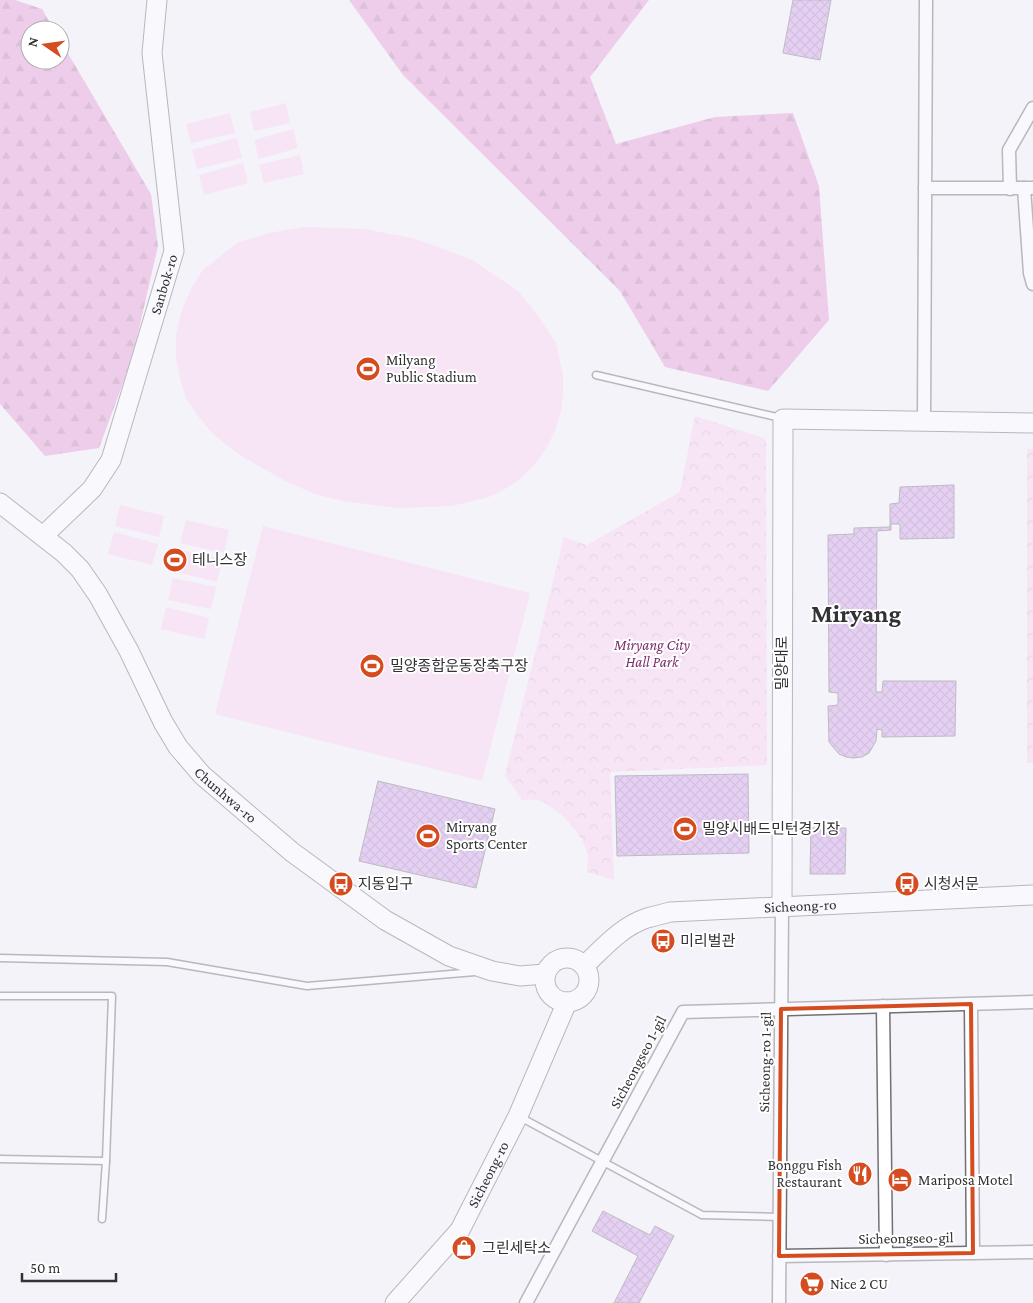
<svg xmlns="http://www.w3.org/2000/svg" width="1033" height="1303" viewBox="0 0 1033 1303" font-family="'Crimson Pro','Noto Sans KR',serif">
  <defs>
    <pattern id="forest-firs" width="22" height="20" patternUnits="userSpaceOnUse" patternTransform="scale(1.25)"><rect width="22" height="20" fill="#e7a0d8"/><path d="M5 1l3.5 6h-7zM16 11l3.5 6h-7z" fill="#bc83b0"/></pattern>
    <pattern id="park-crowns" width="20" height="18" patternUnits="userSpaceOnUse" patternTransform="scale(1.25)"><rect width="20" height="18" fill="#fad4f1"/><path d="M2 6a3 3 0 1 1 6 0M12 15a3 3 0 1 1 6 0" fill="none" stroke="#d7b6cf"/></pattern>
    <pattern id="building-cross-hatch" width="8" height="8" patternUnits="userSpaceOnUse" patternTransform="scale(1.25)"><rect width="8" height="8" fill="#d3a5eb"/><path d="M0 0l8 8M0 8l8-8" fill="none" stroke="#ac87bf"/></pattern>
  </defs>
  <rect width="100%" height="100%" fill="#f4f3f9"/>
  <g fill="url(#forest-firs)">
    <polygon points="0,0 15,0 42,9 54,30 30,30 30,60 60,60 60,40 151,194 158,246 132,359 99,448 45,456 0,404"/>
    <polygon points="349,0 649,0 590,77 616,144 715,117 793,113 819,186 829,320 768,391 665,367 620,291 403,75"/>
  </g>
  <g fill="url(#park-crowns)">
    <path d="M695,416L766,439L767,765L610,772L614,880L587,872C587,867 588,862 588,857C586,836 557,806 538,800C533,799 527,800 522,800L505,775L564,537L587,545L680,492Z"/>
    <rect x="1027" y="449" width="6" height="314"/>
  </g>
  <g fill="#fad4f1">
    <polygon points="286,103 290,123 254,131 250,112"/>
    <polygon points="230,113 235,133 191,143 186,124"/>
    <polygon points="293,129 298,148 259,159 254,140"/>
    <polygon points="237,138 242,158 197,169 192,150"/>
    <polygon points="300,155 304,174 264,183 259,165"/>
    <polygon points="243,163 248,183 204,195 199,175"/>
    <polygon points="304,227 365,229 416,239 472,260 518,291 538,316 556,343 563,376 563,393 561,411 555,431 546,449 534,465 520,479 505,489 489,497 452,506 398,508 343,501 315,494 289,483 243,457 227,445 213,434 198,416 186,398 180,378 176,358 176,334 182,309 193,285 203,270 237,243 269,233"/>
    <polygon points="120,505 164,516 159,537 115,526"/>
    <polygon points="186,520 229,530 224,553 180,543"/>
    <polygon points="263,526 530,593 482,781 215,714"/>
    <polygon points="114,532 158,544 152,565 108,554"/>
    <polygon points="178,549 222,560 217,582 173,571"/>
    <polygon points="173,578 216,587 211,609 168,600"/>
    <polygon points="166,607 209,618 204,639 161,629"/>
  </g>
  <g fill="url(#building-cross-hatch)" stroke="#7b787c">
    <polygon points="793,0 831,0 820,60 783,53"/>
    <polygon points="954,485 954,538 900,539 900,524 891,524 891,530 877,531 876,692 882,692 883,681 956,681 955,736 882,737 882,730 877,729 876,741 869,753 862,757 853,758 846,757 839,754 829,742 828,706 838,705 838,693 829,692 828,535 854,534 854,528 890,527 890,504 899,503 900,487"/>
    <polygon points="748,774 749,853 617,856 615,776"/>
    <polygon points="378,781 495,809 476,888 359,861"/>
    <polygon points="811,828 846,828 845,874 810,874"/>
    <polygon points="603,1211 650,1235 655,1226 674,1236 639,1303 614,1303 638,1256 592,1231"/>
  </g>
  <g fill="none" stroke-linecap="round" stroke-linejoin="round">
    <defs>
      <g id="lane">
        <polyline points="596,375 781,418"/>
        <polyline points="0,958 167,962 307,986 475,972"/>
        <polyline points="0,996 112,996 106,1161 0,1159"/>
        <polyline points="520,1117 702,1215 779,1217"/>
        <polyline points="102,1219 106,1161"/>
      </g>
      <g id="street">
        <polyline points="925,188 1033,188"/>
        <polyline points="1024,188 1030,273 1033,284"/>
        <polyline points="1010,189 1009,150 1033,108"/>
        <polyline points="924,421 926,0"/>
        <polyline points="971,1004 973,1253"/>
        <polyline points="883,1006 886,1255"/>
        <polyline points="779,1256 1033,1252"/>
        <polyline points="526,1303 683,1012 1033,1002"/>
        <polyline points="779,1303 782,907"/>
      </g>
      <g id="secondary">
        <path id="s1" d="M0,503L64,553L80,569L98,595L129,651L163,722L178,747L202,775L292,852L385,920L449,956L492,971L520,976L545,974"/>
        <path id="s2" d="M43,536L92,489L111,460L174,251L152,53L157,0"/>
        <polyline points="782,907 783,419 1033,423"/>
        <circle cx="567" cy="980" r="22"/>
        <path id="s3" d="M584,966C603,948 622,926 647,918C655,916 663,914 670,912L1033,895"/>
        <path id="s4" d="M395,1303L460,1230L518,1116L567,1002"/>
      </g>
    </defs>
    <use href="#lane" stroke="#717075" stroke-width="9"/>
    <use href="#street" stroke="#717075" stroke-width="15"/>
    <use href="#secondary" stroke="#717075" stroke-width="21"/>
    <use href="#lane" stroke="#fff" stroke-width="6"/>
    <use href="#street" stroke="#fff" stroke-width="12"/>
    <use href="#secondary" stroke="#fff" stroke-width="19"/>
  </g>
  <path d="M0 0H1033V1303H0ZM971,1004L973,1253L779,1256L781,1009Z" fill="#f4f3f9" fill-opacity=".55" fill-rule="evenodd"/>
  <path fill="none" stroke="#d54c21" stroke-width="4" stroke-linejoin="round" d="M971,1004L973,1253L779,1256L781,1009Z"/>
  <defs>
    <symbol id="stadium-disc" viewBox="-11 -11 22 22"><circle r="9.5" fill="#d54c21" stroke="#fff"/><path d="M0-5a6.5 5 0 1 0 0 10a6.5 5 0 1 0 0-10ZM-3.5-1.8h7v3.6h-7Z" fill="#fff"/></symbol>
    <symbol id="bus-disc" viewBox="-11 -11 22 22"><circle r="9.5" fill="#d54c21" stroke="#fff"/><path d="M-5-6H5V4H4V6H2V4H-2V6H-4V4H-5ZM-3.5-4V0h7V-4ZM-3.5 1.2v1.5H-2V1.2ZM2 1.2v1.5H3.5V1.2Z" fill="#fff"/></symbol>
    <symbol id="restaurant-disc" viewBox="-11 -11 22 22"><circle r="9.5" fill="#d54c21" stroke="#fff"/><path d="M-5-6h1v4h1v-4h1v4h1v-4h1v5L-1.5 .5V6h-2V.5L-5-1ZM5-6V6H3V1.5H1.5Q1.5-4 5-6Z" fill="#fff"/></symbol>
    <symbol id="hotel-disc" viewBox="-11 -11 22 22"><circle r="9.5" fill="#d54c21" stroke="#fff"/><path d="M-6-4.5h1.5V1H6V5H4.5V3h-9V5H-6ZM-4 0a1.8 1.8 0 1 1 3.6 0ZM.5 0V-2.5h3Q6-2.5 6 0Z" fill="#fff"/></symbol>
    <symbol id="shop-disc" viewBox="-11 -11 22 22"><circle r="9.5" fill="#d54c21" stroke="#fff"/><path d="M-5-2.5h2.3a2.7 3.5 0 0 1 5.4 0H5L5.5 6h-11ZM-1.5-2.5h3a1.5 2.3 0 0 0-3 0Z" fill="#fff"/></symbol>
    <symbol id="supermarket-disc" viewBox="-11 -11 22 22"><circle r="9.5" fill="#d54c21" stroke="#fff"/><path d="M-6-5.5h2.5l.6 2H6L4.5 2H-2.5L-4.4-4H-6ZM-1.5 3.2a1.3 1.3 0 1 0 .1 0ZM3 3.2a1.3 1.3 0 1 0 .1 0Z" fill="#fff"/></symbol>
  </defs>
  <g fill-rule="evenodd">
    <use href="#stadium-disc" x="354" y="355" width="28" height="28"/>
    <use href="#stadium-disc" x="161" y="546" width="28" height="28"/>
    <use href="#stadium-disc" x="358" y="652" width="28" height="28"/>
    <use href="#stadium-disc" x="671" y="815" width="28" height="28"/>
    <use href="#stadium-disc" x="414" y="822" width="28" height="28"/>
    <use href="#bus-disc" x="327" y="870" width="28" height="28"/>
    <use href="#bus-disc" x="893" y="870" width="28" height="28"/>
    <use href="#bus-disc" x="649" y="927" width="28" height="28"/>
    <use href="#restaurant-disc" x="846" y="1160" width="28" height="28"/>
    <use href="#hotel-disc" x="886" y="1166" width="28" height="28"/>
    <use href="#shop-disc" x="450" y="1234" width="28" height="28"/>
    <use href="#supermarket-disc" x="798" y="1270" width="28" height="28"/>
  </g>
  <g text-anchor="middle" stroke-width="4" stroke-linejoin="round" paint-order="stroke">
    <g font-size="15" fill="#323234" stroke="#fff">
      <text dy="5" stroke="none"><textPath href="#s2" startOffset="286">Sanbok-ro</textPath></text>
      <text transform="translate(782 663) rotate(-90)" y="5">밀양대로</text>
      <text dy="5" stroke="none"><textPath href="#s1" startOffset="375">Chunhwa-ro</textPath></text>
      <text dy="5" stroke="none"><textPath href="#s3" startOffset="234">Sicheong-ro</textPath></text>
      <text transform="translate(638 1062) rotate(-62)" y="5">Sicheongseo 1-gil</text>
      <text transform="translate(765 1062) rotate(-89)" y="5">Sicheong-ro 1-gil</text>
      <text dy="5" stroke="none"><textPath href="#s4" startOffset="160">Sicheong-ro</textPath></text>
      <text transform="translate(906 1238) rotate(-1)" y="5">Sicheongseo-gil</text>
    </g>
    <g font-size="15" fill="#323234" stroke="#fff" text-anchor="start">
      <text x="386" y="365">Milyang<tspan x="386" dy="17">Public Stadium</tspan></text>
      <text x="192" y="565">테니스장</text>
      <text x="390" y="671">밀양종합운동장축구장</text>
      <text x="446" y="832">Miryang<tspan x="446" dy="17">Sports Center</tspan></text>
      <text x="702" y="834">밀양시배드민턴경기장</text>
      <text x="358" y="889">지동입구</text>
      <text x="924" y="889">시청서문</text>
      <text x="680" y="946">미리벌관</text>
      <text x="842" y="1170" text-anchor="end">Bonggu Fish<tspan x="842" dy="17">Restaurant</tspan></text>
      <text x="918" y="1185">Mariposa Motel</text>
      <text x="482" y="1253">그린세탁소</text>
      <text x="830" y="1289">Nice 2 CU</text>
    </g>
    <g font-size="15" font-style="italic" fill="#7d2c70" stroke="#fff">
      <text x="652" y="650">Miryang City<tspan x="652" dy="17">Hall Park</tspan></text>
    </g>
    <g font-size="25" font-weight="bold" fill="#323234" stroke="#fff">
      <text x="856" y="622">Miryang</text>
    </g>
  </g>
  <g transform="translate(45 45) rotate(283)"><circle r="24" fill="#ffffff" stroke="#adadae"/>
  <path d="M0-4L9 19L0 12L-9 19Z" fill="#d54c21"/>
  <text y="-8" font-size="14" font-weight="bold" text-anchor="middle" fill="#323234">N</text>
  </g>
  <path d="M22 1273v8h94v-8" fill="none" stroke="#323234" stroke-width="2.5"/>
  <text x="30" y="1273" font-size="15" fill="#323234" stroke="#ffffff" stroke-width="4" paint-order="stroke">50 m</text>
</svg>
